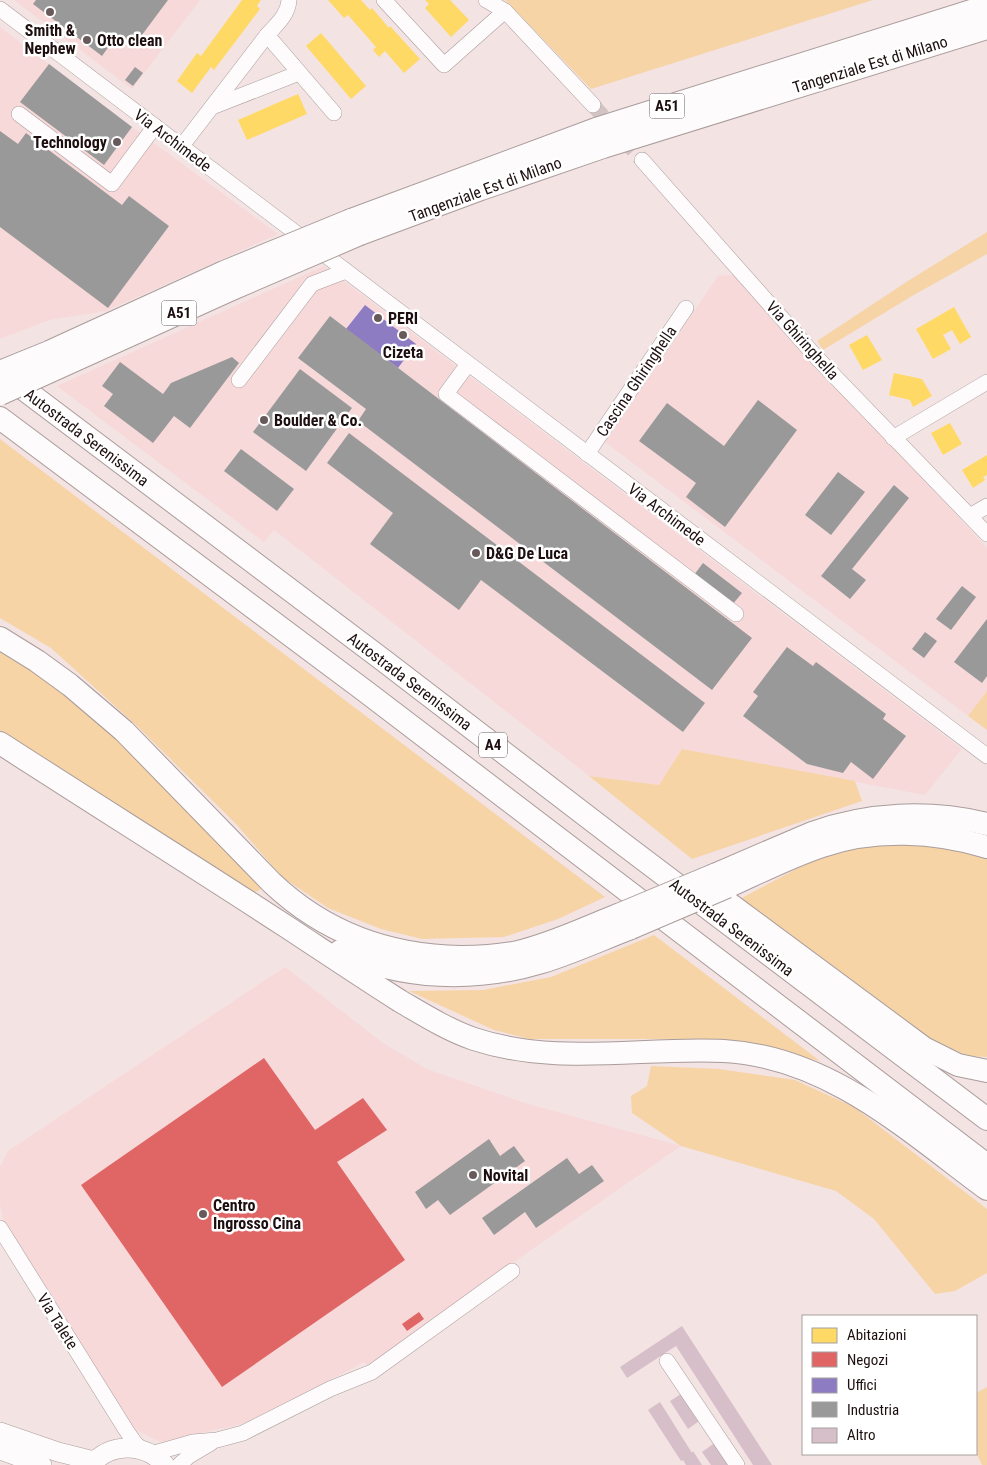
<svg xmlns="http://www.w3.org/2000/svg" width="987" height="1465" viewBox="0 0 987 1465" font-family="'Roboto Condensed',sans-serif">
  <rect width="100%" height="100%" fill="#f4e3e3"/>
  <g fill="#f7d9da">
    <polygon points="14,0 200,0 132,89"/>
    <polygon points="0,27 132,127 278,234 106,311 49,320 0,339"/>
    <polygon points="324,266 962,749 925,795 682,749 659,785 589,776 274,530 264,542 57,386"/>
    <polygon points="734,275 987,548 987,691 968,716 605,442 718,276"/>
    <polygon points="285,967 383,1043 427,1069 525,1103 681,1146 462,1298 370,1368 364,1362 255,1420 230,1427 213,1430 163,1443 127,1426 4,1225 0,1204 0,1167 8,1151"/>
  </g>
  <g fill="#f6d4a6">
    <polygon points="505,0 873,0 591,89"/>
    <polygon points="987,232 987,254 912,296 823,350 817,341 908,281"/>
    <polygon points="0,439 605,897 558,919 504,937 422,939 381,929 328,908 282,877 236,824 138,727 51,648 0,618"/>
    <polygon points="0,644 86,707 262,887 260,890 255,892 237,882 0,731"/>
    <polygon points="987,691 987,730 968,716"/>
    <polygon points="682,749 855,781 862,801 692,859 589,776 659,785"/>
    <polygon points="880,842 932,844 987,856 987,1057 969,1056 922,1037 740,899 833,849"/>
    <polygon points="654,935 820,1061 761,1047 687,1039 529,1039 494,1030 409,991 483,990 551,977"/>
    <polygon points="651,1066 719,1069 795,1080 854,1107 987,1209 987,1273 955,1291 935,1294 874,1219 836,1191 681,1146 632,1113 631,1096 647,1086"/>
    <polygon points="987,1387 987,1465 982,1465 976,1452 976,1393"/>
  </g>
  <g fill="#ffd966">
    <polygon points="242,0 261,0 257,6 260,9 214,70 211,67 192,93 177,81 197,53 201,56"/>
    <polygon points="328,0 361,0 370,10 372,8 389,28 390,26 420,59 404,73 385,51 379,57 373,50 376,47 348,15 344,18"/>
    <polygon points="425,0 450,0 469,20 451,37 425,8 429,4"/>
    <polygon points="321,33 366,86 351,99 306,46"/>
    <polygon points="298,94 307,114 247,140 238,120"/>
    <polygon points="954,307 971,337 960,344 952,330 943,335 951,349 933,359 916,329"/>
    <polygon points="867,335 882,360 863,370 849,345"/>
    <polygon points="894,373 922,379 932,396 913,407 910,400 889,395"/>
    <polygon points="950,423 962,444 943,455 931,433"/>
    <polygon points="987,455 987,475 983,477 985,480 973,488 962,470"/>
  </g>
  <g fill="#e06666">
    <polygon points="264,1058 315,1130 363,1098 387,1130 337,1162 405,1260 222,1387 81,1185"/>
    <polygon points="419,1312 424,1319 407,1331 402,1324"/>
  </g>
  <polygon fill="#8e7cc3" points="365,305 416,344 398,368 346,329"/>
  <g fill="#999">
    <polygon points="36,0 168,0 133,47 117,35 102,56 33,4"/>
    <polygon points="49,64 132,127 104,165 20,102"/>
    <polygon points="135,67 143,73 133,86 125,80"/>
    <polygon points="0,131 18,144 26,133 122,205 129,196 169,226 108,308 0,227"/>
    <polygon points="330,316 752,638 712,690 358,421 366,409 298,358"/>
    <polygon points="232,357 239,363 190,428 174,416 153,443 104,406 113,394 102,386 120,362 163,394 171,383"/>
    <polygon points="300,369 352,408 306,471 253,432"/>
    <polygon points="758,400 797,430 725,527 686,497 696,483 639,441 667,403 724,446"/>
    <polygon points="349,433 705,703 683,732 481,580 459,610 370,544 393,513 327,463"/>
    <polygon points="241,449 294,489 277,511 224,471"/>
    <polygon points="838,472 865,492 831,535 805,515"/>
    <polygon points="894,485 909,498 852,569 866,580 850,599 821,576"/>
    <polygon points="703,563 742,593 732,605 694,575"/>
    <polygon points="962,586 976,597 951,630 936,619"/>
    <polygon points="987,619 987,676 982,683 954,662"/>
    <polygon points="925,632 937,641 924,658 912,649"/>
    <polygon points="787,647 813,666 816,662 886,714 883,719 906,736 873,779 851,762 843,773 807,764 743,716 758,696 753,692"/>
    <polygon points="489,1139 500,1156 514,1146 525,1161 450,1215 438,1200 426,1209 415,1192"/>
    <polygon points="567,1158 579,1174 592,1165 604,1181 536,1228 525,1212 494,1235 482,1218"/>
  </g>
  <g fill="#d7bfca">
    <polygon points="682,1326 772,1465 753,1465 676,1346 627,1378 620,1367"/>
    <polygon points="684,1392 702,1419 688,1429 670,1401"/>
    <polygon points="660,1402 692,1453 693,1451 702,1465 686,1465 683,1460 681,1461 648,1410"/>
    <polygon points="716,1442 732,1465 711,1465 702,1452"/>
  </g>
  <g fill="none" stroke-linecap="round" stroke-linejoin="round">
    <polyline stroke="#d4c3c3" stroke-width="15" stroke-dasharray="15 8" stroke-linecap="butt" points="593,105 642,160"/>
    <defs>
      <g id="minor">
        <polyline points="384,0 444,65 505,11"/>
        <polyline points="486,0 505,11 593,105"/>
        <polyline points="0,9 987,756"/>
        <polyline points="267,35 334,113"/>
        <polyline points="212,107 299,73"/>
        <polyline points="19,114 112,184 155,126"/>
        <path d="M181,147L267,35C277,24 288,15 289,0"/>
        <polyline points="642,160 818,359 987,534"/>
        <polyline points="468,364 446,394 736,614"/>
        <polyline points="239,380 312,284 346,271"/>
        <polyline points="893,438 987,382"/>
        <polyline points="587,454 686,308"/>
        <polyline points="970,516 987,506"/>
        <polyline points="0,1228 126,1430 135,1443 144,1451"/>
        <polyline points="667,1361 737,1465"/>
        <polyline points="151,1454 193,1442 217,1440 243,1433 330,1389 372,1372 512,1271"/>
        <polyline points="179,1465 189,1456 211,1443"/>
      </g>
      <g id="major">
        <polyline points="0,1432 58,1452 94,1461"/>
        <polyline points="0,1450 42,1465"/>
        <path d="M91,1465C111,1442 145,1443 165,1465"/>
      </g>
      <g id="highway">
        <polyline points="351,220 596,129 987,6"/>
        <polyline points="360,234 481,189 603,147 987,28"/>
        <polyline points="5,375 383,660 623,844 987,1119"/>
        <polyline points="0,418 365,691 987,1165"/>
        <path d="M0,638L37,661L70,685L124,731L272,883C325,933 389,956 461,957C480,957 499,956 518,952C552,944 585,928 618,915"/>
        <path d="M0,743C96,805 192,865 287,927C325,952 362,977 400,1001C424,1015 448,1030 474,1039C556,1066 640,1047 724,1051C829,1057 907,1130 987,1189"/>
        <path d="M714,875L812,833C868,813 929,810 987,824"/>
        <polyline points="698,886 727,902 924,1048 958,1065 987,1071"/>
        <path d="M727,887C758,873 789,857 822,846C874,828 935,831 987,847"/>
        <path d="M340,951C403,980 476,982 542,962C572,953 602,939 631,928"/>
      </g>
    </defs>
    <use href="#minor" stroke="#aa9c9c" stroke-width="16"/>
    <use href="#major" stroke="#aa9c9c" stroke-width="20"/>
    <use href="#highway" stroke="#aa9c9c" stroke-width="24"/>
    <use href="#minor" stroke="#fdfbfb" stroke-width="15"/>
    <use href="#major" stroke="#fdfbfb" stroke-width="19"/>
    <use href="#highway" stroke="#fdfbfb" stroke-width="22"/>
    <defs>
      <g id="highway-bridge">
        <polyline points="0,372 49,352 224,272 351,220"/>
        <polyline points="0,394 232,289 360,234"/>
        <polyline points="618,915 714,875"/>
        <polyline points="631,928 727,887"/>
      </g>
    </defs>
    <use href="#highway-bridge" stroke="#aa9c9c" stroke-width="24" stroke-linecap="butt"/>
    <use href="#highway-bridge" stroke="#fdfbfb" stroke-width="22"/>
  </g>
  <g fill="#68595a" stroke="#fff" stroke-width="2">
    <circle cx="50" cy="12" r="5"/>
    <circle cx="87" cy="40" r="5"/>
    <circle cx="117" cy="142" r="5"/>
    <circle cx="378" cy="318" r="5"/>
    <circle cx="403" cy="335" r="5"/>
    <circle cx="264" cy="420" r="5"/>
    <circle cx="476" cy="553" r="5"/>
    <circle cx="473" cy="1175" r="5"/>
    <circle cx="203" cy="1214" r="5"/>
  </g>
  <g text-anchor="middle" stroke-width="5" stroke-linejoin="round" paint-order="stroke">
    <g fill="#fff" stroke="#615758" stroke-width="1">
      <rect x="649.5" y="93.5" width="35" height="25" rx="4"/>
      <rect x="161.5" y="300.5" width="35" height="25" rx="4"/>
      <rect x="479" y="732.5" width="28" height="25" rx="4"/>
    </g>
    <g font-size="15" font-weight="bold" fill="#1d0f10">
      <text x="667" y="111">A51</text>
      <text x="179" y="318">A51</text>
      <text x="493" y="750">A4</text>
    </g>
    <g font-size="16" font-weight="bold" fill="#1d0f10" stroke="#fff" text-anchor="start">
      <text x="50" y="36" text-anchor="middle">Smith &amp;<tspan x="50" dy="18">Nephew</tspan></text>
      <text x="97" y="46">Otto clean</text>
      <text x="107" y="148" text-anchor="end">Technology</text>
      <text x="388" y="324">PERI</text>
      <text x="403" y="358" text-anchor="middle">Cizeta</text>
      <text x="274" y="426">Boulder &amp; Co.</text>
      <text x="486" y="559">D&amp;G De Luca</text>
      <text x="483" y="1181">Novital</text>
      <text x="213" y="1211">Centro<tspan x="213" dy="18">Ingrosso Cina</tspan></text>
    </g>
    <g font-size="16" fill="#1d0f10" stroke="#fff">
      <text transform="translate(870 64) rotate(-17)" y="6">Tangenziale Est di Milano</text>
      <text transform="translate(173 140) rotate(37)" y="6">Via Archimede</text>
      <text transform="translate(485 189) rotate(-20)" y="6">Tangenziale Est di Milano</text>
      <text transform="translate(803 340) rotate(48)" y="6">Via Ghiringhella</text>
      <text transform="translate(636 381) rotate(-56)" y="6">Cascina Ghiringhella</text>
      <text transform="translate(87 437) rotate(37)" y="6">Autostrada Serenissima</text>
      <text transform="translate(667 514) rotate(37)" y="6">Via Archimede</text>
      <text transform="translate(410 681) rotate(37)" y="6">Autostrada Serenissima</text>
      <text transform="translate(732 927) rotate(37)" y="6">Autostrada Serenissima</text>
      <text transform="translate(58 1321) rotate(58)" y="6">Via Talete</text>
    </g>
  </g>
  <rect x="802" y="1315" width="175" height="140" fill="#ffffff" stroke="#a59f9f"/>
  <rect x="812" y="1328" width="25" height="15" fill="#ffd966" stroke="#a59f9f"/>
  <text x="847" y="1340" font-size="15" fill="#1d0f10">Abitazioni</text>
  <rect x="812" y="1352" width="25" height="15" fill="#e06666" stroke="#a59f9f"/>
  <text x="847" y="1365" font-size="15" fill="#1d0f10">Negozi</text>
  <rect x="812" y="1378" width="25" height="15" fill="#8e7cc3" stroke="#a59f9f"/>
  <text x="847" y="1390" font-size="15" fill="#1d0f10">Uffici</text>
  <rect x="812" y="1402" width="25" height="15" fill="#999999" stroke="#a59f9f"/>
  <text x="847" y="1415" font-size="15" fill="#1d0f10">Industria</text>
  <rect x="812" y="1428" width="25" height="15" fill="#d7bfca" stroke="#a59f9f"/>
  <text x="847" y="1440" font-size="15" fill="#1d0f10">Altro</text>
</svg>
